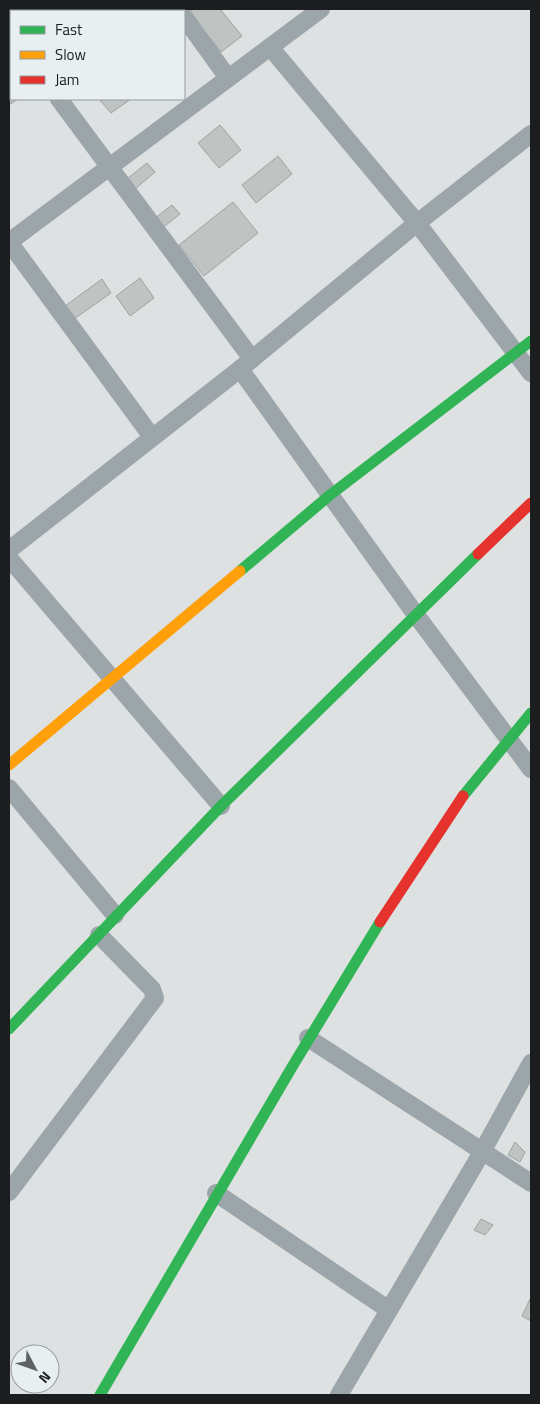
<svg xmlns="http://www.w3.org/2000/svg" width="540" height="1404" viewBox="0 0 540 1404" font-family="'Titillium Web',sans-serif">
  <rect width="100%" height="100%" fill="#dde1e1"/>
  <g fill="#bfc3c2" stroke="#9fa2a2">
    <polygon points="193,9 220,9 242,36 221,52 189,12"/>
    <polygon points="9,82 11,86 11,99 18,99 9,105"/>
    <polygon points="99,99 131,99 111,113"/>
    <polygon points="220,125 241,150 219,168 198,143"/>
    <polygon points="278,156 292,174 256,203 242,185"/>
    <polygon points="147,163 155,172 135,189 127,179"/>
    <polygon points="233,202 258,233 204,276 179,245"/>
    <polygon points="172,205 180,214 161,229 154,219"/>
    <polygon points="140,278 154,298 130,316 116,296"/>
    <polygon points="102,279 111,293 74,319 65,306"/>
    <polygon points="515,1142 525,1152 520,1162 508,1155"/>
    <polygon points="481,1219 493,1225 485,1235 474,1230"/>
    <polygon points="531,1297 531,1321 522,1316"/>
  </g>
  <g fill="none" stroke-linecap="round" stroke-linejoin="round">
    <g stroke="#9ca6aa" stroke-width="18">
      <polyline points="184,17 228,78"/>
      <polyline points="9,30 11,33"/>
      <polyline points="270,47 417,223 531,373"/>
      <polyline points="59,99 252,359"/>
      <polyline points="240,369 416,615 531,769"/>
      <polyline points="152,437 9,242 321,9"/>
      <polyline points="9,550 240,369 417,223 531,134"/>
      <polyline points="9,558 221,806"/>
      <polyline points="9,788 115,915"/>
      <polyline points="308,1038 531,1183"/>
      <polyline points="9,1192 155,998 152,989 99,935"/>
      <polyline points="216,1193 389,1310"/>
      <polyline points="339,1395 482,1152 531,1063"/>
    </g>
    <g stroke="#30b455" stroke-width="11">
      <polyline points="240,571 330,495 531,341"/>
      <polyline points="463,796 531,713"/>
      <polyline points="9,1029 221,806 478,554"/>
      <polyline points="100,1395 292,1067 380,922"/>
    </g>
    <polyline stroke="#ff9f0a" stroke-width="11" points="9,765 240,571"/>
    <g stroke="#e5322d" stroke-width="11">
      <polyline points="478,554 531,503"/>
      <polyline points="380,922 463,796"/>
    </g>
  </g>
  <rect width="540" height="1404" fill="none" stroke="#1b1d1e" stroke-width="20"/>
  <rect x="10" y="10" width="175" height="90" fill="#e8eff0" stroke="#969b9c"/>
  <rect x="20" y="26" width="25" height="8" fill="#30b455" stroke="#969b9c"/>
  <text x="55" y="35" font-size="15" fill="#1b1d1e">Fast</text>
  <rect x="20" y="51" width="25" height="8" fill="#ff9f0a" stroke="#969b9c"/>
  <text x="55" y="60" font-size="15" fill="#1b1d1e">Slow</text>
  <rect x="20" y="76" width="25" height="8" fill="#e5322d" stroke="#969b9c"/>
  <text x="55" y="85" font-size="15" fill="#1b1d1e">Jam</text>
  <g transform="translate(35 1369) rotate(131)"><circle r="24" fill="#e8eff0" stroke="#969b9c"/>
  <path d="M0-4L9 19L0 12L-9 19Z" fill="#5f6262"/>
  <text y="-8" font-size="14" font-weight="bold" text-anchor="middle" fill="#1b1d1e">N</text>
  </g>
</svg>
